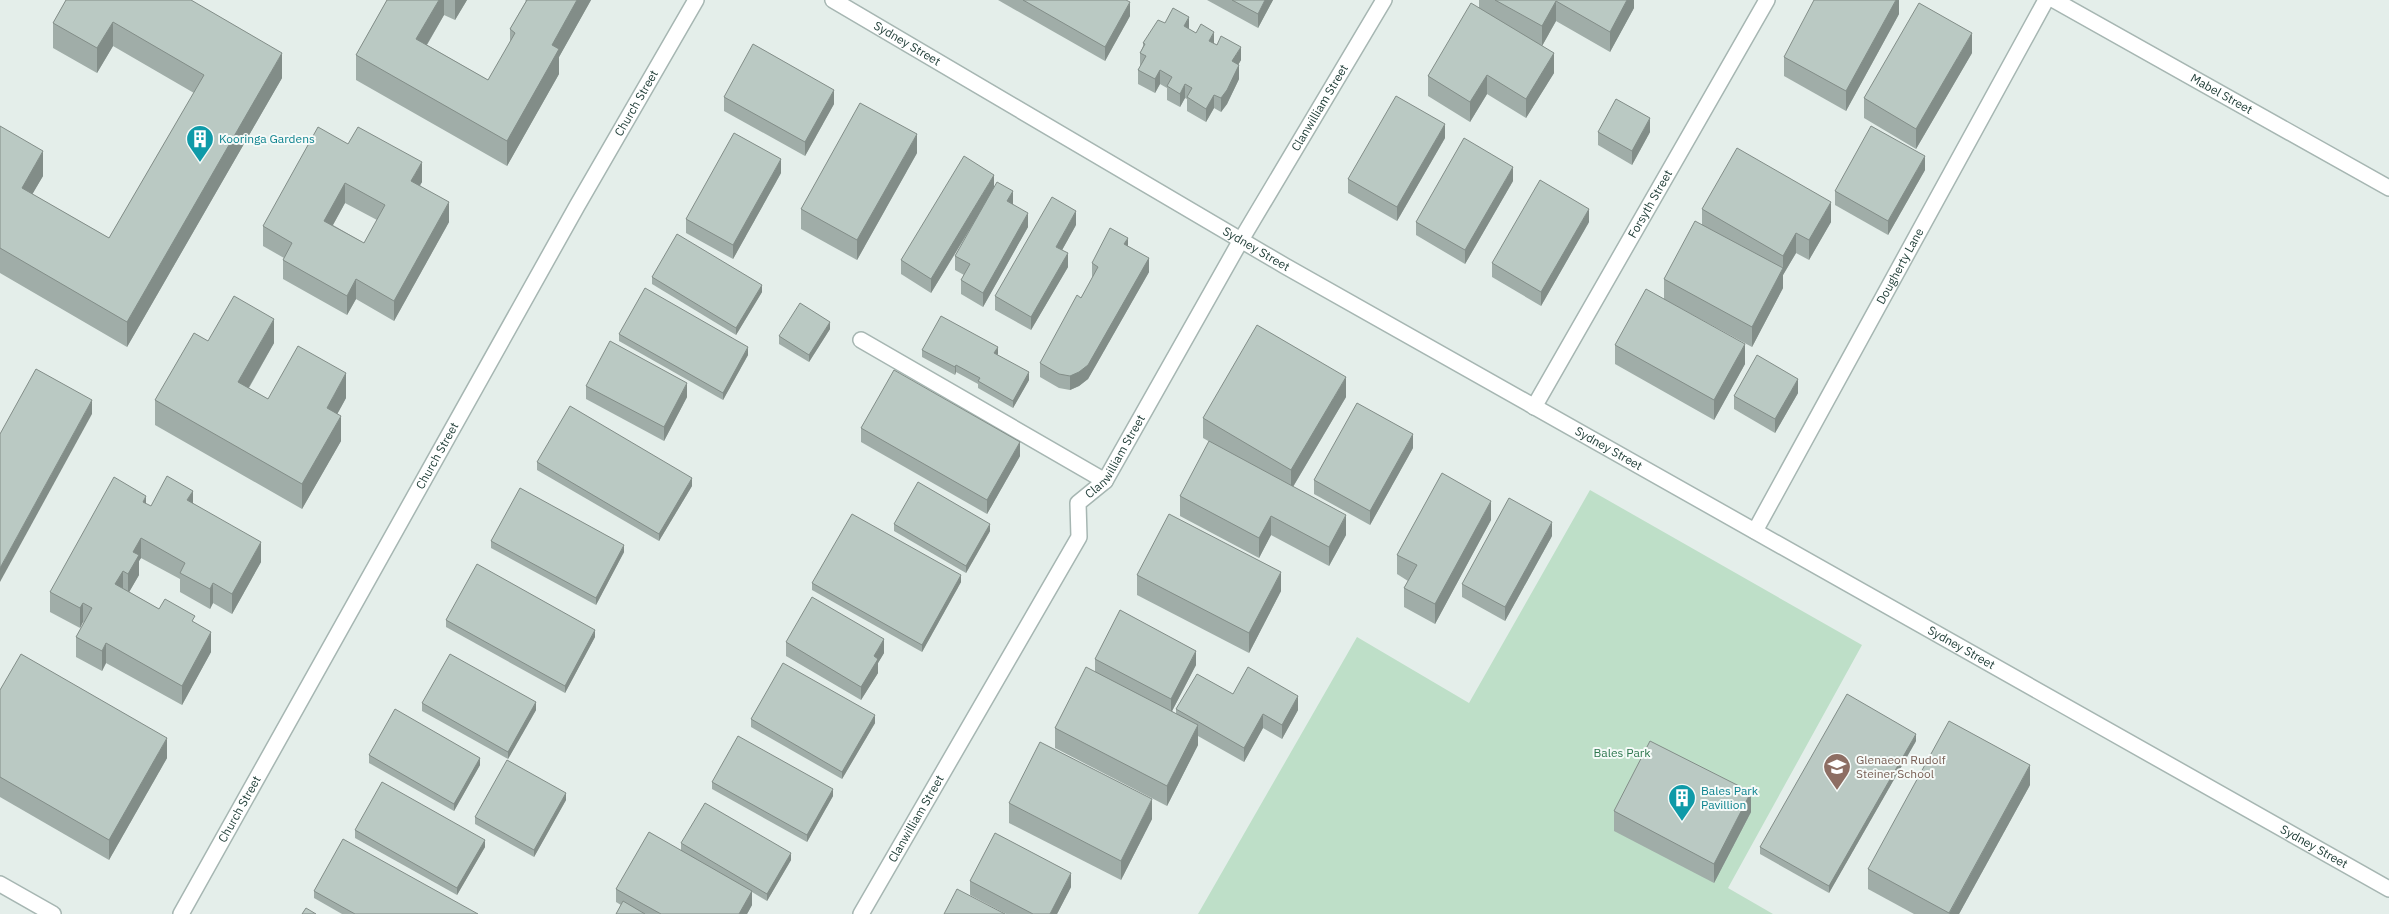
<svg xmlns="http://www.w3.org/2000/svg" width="2389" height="914" viewBox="0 0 2389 914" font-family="'IBM Plex Sans',sans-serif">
  <rect width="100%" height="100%" fill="#e4eeea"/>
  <polygon fill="#bedfc8" points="1590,490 1862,645 1728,888 1773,914 1198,914 1357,637 1469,703"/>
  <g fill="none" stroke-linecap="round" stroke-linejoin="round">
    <defs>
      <g id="minor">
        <path id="s1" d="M833,0L1285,266L2389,889"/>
        <path id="s2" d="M2054,0L2389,188"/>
        <polyline points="861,340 1105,481"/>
        <path id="s3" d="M1534,407L1767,0"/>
        <path id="s4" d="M1755,531L2046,0"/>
        <polyline points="0,884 53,914"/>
        <path id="s5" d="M181,914L577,206L696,0"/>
        <path id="s6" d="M861,914L1079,537L1078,503L1105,481L1241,240L1384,0"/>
      </g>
    </defs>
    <use href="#minor" stroke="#a6b6b2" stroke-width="18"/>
    <use href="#minor" stroke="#fff" stroke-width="15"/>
  </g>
  <g fill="#a0ada8" fill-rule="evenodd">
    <polygon points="66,0 282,78 127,347 0,273 0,126 43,176 32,194 109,238 194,93 113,46 97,73 53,48 53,23"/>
    <polygon points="387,0 467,0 455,20 444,15 427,45 488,80 510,43 510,29 526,1 525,0 591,0 559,57 559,74 507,166 356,80 356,55"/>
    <polygon points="998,0 1126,0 1130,16 1105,61"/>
    <polygon points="1207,0 1273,0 1258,28"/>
    <polygon points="1479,0 1634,0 1634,8 1610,52 1556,21 1542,46 1554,73 1526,118 1487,94 1470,122 1428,96 1428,76 1479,8"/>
    <polygon points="1899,0 1899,14 1846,111 1784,76 1784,57"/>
    <polygon points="1165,23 1189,29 1241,60 1238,65 1239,79 1227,104 1221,112 1214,108 1206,122 1187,111 1187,99 1185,98 1180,107 1167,100 1167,88 1160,84 1155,93 1138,84 1138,70 1140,67 1140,53 1143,46 1143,43"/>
    <polygon points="1972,53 1916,149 1864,118 1864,98"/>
    <polygon points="724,97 834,104 805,156 724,111"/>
    <polygon points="1598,132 1650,132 1632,165 1598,145"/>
    <polygon points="1445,138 1397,221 1348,193 1348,179"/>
    <path d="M348,144L422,182L420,185L449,222L394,321L356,299L347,315L283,279V260L284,258L263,246V226ZM345,203L377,220L364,243L333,225Z"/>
    <polygon points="917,153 857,260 801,229 801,209"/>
    <polygon points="1925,170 1888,235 1835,205 1835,191"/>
    <polygon points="781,173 733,259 686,233 686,219"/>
    <polygon points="1513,181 1465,264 1416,235 1416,222"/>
    <polygon points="994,186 1013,205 1028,227 983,307 961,294 961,280 964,275 955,270 955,256 972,226 931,293 901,274 901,260"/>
    <polygon points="1702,209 1831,222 1809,260 1796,253 1783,275 1783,288 1752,347 1669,302 1745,364 1714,420 1615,364 1615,345 1664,299 1664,279 1702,224"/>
    <polygon points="1589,222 1541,306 1492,277 1492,263"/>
    <polygon points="1076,225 1062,250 1068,267 1031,330 995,310 995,296"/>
    <polygon points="1128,246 1149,272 1088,379 1079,386 1070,390 1059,388 1040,377 1040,363 1081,298 1093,277 1092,277 1092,263"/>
    <polygon points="652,277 762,292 736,335 652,284"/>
    <polygon points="830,329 809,362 779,344 779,336"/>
    <polygon points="619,334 748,355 723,400 619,341"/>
    <polygon points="208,341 274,343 249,388 268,399 346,398 337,414 341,441 302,509 155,425 155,400"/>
    <polygon points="922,350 998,354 997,355 1029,380 1013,408 978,388 978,384 956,372 955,375 922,357"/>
    <polygon points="586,386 687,397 664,441 586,399"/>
    <polygon points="1798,393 1775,433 1734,409 1734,396"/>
    <polygon points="1346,397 1293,487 1346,535 1329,566 1271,535 1259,558 1180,516 1180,496 1217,446 1203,438 1203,418"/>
    <polygon points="861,428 1020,456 987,514 861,442"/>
    <polygon points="1413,448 1370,525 1314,494 1314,480"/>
    <polygon points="537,462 692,486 659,541 537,470"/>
    <polygon points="193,503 261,562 232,614 213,603 210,609 180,592 180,579 141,558 139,561 139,575 129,592 159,609 195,623 211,652 182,705 106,663 102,671 76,657 76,637 84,623 83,622 80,628 50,612 50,592 151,506"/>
    <polygon points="1491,520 1435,624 1404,607 1404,588 1408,581 1397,574 1397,555"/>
    <polygon points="894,524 990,531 966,573 894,531"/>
    <polygon points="1552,536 1505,621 1462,597 1462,584"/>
    <polygon points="491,541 624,552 596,605 491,548"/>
    <polygon points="1137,575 1281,591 1249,653 1137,595"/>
    <polygon points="961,582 922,652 812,590 812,583"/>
    <polygon points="446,620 595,637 565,693 446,627"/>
    <polygon points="786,642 884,653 878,663 878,673 861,700 786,656"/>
    <polygon points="1095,659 1196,665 1172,711 1176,714 1176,709 1233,694 1298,710 1282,739 1263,728 1244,762 1198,736 1198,745 1167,806 1055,748 1055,728 1095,671"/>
    <polygon points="0,690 167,758 109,860 0,797"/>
    <polygon points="422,703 536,710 508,759 422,711"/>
    <polygon points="751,719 875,723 842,779 751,727"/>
    <polygon points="1916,741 1829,893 1760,854 1760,847"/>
    <polygon points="369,755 480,765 454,811 369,763"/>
    <polygon points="712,782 833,796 807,842 712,789"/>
    <polygon points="2030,785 1959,914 1914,914 1868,889 1868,869"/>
    <polygon points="566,800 534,857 475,824 475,817"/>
    <polygon points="1009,803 1152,819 1121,880 1009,823"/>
    <polygon points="1614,811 1751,812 1714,883 1614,831"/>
    <polygon points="355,830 485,847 457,895 355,838"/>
    <polygon points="681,843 791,860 767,901 752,892 752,905 747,914 616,914 621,905 616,902 616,889 681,850"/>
    <polygon points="970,881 1071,887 1057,914 1006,914 970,895"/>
    <polygon points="314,891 478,914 342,914 314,898"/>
  </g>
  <g fill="#828d88">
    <polygon points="439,0 444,0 444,15 416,63 416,39"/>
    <polygon points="455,0 467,0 455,20"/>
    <polygon points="577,0 591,0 559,57 559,74 507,166 507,141 552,45"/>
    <polygon points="1265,0 1273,0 1258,28 1258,14"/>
    <polygon points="1627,0 1634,0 1634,8 1610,52 1610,32"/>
    <polygon points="1896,0 1899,0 1899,14 1846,111 1846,91"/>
    <polygon points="1556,1 1556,21 1542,46 1542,26"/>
    <polygon points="1130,2 1130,16 1105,61 1105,47"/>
    <polygon points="1189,17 1189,31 1184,26"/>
    <polygon points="113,22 113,46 97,73 97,48"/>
    <polygon points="1214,32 1214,46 1209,41"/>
    <polygon points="1972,33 1972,53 1916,149 1916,129"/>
    <polygon points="1241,47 1241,60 1232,75 1232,61"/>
    <polygon points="282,53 282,78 127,347 127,322"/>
    <polygon points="1554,53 1554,73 1526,118 1526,99"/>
    <polygon points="1239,65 1239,79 1227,104 1221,112 1221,98"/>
    <polygon points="1160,70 1160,84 1155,93 1155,79"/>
    <polygon points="1487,75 1487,94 1470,122 1470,102"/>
    <polygon points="1185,84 1185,98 1180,107 1180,94"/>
    <polygon points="834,90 834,104 805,156 805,142"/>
    <polygon points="1214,95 1214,108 1206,122 1206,109"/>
    <polygon points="1650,118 1650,132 1632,165 1632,151"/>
    <polygon points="1445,124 1445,138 1397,221 1397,207"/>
    <polygon points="917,134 917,153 857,260 857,240"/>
    <polygon points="43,151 43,176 22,212 22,188"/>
    <polygon points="1925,156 1925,170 1888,235 1888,221"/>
    <polygon points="781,159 781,173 733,259 733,245"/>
    <polygon points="422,162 422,182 411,200 411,181"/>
    <polygon points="1513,167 1513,181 1465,264 1465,250"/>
    <polygon points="994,175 994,189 931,293 931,279"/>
    <polygon points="345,183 345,203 324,241 324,221"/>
    <polygon points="1013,191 1013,205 1007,201"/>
    <polygon points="449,202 449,222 394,321 394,301"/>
    <polygon points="1831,202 1831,222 1809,260 1809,240"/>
    <polygon points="1589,209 1589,222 1541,306 1541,292"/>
    <polygon points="1076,211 1076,225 1056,261 1056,247"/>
    <polygon points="1028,213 1028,227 983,307 983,293"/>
    <polygon points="1796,233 1796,253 1783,275 1783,256"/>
    <polygon points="1128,238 1128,252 1124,244"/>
    <polygon points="1068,253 1068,267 1031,330 1031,317"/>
    <polygon points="1149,258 1149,272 1088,379 1079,386 1070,390 1070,376"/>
    <polygon points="1783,268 1783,288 1752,347 1752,327"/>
    <polygon points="356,279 356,299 347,315 347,296"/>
    <polygon points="762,285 762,292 736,335 736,328"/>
    <polygon points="274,319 274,343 238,406 238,382"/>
    <polygon points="830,322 830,329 809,362 809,355"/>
    <polygon points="1745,344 1745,364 1714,420 1714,400"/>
    <polygon points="748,347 748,355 723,400 723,393"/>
    <polygon points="998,347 998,354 994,360 994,353"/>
    <polygon points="956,365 956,372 955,375 955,367"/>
    <polygon points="1029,372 1029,380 1013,408 1013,401"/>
    <polygon points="346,373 346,398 327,433 327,408"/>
    <polygon points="1346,377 1346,397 1291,490 1291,470"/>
    <polygon points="1798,379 1798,393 1775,433 1775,419"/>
    <polygon points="687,383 687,397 664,441 664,427"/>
    <polygon points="92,400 92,414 0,582 0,568"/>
    <polygon points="341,416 341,441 302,509 302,484"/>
    <polygon points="1413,434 1413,448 1370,525 1370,511"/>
    <polygon points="1020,442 1020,456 987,514 987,500"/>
    <polygon points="692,478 692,486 659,541 659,534"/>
    <polygon points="193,491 193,511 187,500"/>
    <polygon points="146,496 146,515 143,502"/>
    <polygon points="1491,501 1491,520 1435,624 1435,604"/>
    <polygon points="1346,515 1346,535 1329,566 1329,547"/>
    <polygon points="1271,516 1271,535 1259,558 1259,538"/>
    <polygon points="1552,522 1552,536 1505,621 1505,607"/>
    <polygon points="990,524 990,531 966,573 966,566"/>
    <polygon points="141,538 141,558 139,561 139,575 128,594 128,574 133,552"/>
    <polygon points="261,542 261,562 232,614 232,594"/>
    <polygon points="624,545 624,552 596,605 596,598"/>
    <polygon points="123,571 123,591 115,584"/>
    <polygon points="1281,572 1281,591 1249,653 1249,633"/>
    <polygon points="961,575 961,582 922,652 922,645"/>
    <polygon points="213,583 213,603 210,609 210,589"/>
    <polygon points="83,603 83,622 80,628 80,608"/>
    <polygon points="595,630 595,637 565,693 565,686"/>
    <polygon points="211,632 211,652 182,705 182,686"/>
    <polygon points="884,639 884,653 878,663 878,673 861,700 861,687 874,656"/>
    <polygon points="106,643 106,663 102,671 102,651"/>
    <polygon points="1196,651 1196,665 1171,713 1171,699"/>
    <polygon points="1298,696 1298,710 1282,739 1282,725"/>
    <polygon points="536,702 536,710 508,759 508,752"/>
    <polygon points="1263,714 1263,728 1244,762 1244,748"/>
    <polygon points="875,715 875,723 842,779 842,772"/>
    <polygon points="1198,725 1198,745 1167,806 1167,786"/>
    <polygon points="1916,734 1916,741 1829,893 1829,886"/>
    <polygon points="167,738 167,758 109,860 109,840"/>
    <polygon points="480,758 480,765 454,811 454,804"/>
    <polygon points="2030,765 2030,785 1959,914 1949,914"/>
    <polygon points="833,789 833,796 807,842 807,835"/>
    <polygon points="1751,792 1751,812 1714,883 1714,864"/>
    <polygon points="566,793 566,800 534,857 534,850"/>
    <polygon points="1152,799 1152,819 1121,880 1121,861"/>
    <polygon points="485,840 485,847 457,895 457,888"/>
    <polygon points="791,853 791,860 767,901 767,894"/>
    <polygon points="1071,873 1071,887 1057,914 1050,914"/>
    <polygon points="752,891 752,905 747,914 739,914"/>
  </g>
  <g fill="#bac9c3" stroke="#828d88" fill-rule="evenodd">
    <polygon points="66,0 191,0 282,53 127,322 0,248 0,126 43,151 22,188 109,238 204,75 113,22 97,48 53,23"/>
    <polygon points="387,0 439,0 416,39 488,80 515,33 510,29 527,0 577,0 552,45 559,49 507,141 356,55"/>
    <polygon points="1023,0 1126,0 1130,2 1105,47"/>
    <polygon points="1232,0 1265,0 1258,14"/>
    <polygon points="1495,0 1627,0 1610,32 1556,1 1542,26"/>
    <polygon points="1814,0 1896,0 1846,91 1784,57"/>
    <polygon points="1471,3 1554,53 1526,99 1487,75 1470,102 1428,76"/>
    <polygon points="1919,3 1972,33 1916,129 1864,98"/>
    <polygon points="1173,8 1189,17 1184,26 1196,33 1201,24 1214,32 1209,41 1217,45 1221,36 1241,47 1232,61 1239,65 1227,90 1221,98 1214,95 1206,109 1187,97 1192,88 1185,84 1180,94 1167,86 1172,77 1160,70 1155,79 1138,70 1146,56 1140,53 1145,44 1143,43 1158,20 1165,23"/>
    <polygon points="753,44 834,90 805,142 724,97"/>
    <polygon points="1396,96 1445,124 1397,207 1348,179"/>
    <polygon points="1616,99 1650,118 1632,151 1598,132"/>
    <polygon points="860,103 917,134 857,240 801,209"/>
    <polygon points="1871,126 1925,156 1888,221 1835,191"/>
    <path d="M318,127L348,144L358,127L422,162L411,181L449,202L394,301L356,279L347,296L283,260L292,243L263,226ZM345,183L385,205L364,243L324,221Z"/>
    <polygon points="734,133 781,159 733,245 686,219"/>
    <polygon points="1464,138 1513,167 1465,250 1416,222"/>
    <polygon points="1737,148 1831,202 1809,240 1796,233 1783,256 1702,209"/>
    <polygon points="964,156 994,175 931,279 901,260"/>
    <polygon points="1540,180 1589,209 1541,292 1492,263"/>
    <polygon points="997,182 1013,191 1007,201 1028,213 983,293 961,280 970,264 955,256"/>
    <polygon points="1052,197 1076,211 1056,247 1068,253 1031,317 995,296"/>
    <polygon points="1695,221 1783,268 1752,327 1664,279"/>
    <polygon points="1110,228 1128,238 1124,244 1149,258 1088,365 1079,372 1070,376 1059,374 1040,363 1077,295 1081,298 1098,267 1092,263"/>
    <polygon points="677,234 762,285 736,328 652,277"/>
    <polygon points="645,288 748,347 723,393 619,334"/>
    <polygon points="1646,289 1745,344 1714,400 1615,345"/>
    <polygon points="234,296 274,319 238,382 268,399 298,346 346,373 327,408 341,416 302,484 155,400 194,333 208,341"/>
    <polygon points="800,303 830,322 809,355 779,336"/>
    <polygon points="941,316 998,347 994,353 1029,372 1013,401 978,381 980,378 956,365 955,367 922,350"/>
    <polygon points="1257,325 1346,377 1291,470 1203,418"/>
    <polygon points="610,341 687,383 664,427 586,386"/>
    <polygon points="1757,355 1798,379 1775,419 1734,396"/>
    <polygon points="36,369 92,400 0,568 0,434"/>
    <polygon points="894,370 1020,442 987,500 861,428"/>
    <polygon points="1357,403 1413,434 1370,511 1314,480"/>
    <polygon points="570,406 692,478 659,534 537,462"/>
    <polygon points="1209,441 1346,515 1329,547 1271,516 1259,538 1180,496"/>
    <polygon points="1442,473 1491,501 1435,604 1404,588 1417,565 1397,555"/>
    <polygon points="167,476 193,491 187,500 261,542 232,594 213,583 210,589 180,573 185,563 141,538 133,552 139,555 128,574 123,571 115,584 159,609 165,599 195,616 192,621 211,632 182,686 106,643 102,651 76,637 92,608 83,603 80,608 50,592 114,477 146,496 143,502 151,506"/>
    <polygon points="918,482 990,524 966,566 894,524"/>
    <polygon points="520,488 624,545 596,598 491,541"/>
    <polygon points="1509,498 1552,522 1505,607 1462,584"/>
    <polygon points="852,514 961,575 922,645 812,583"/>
    <polygon points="1169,514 1281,572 1249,633 1137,575"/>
    <polygon points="477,564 595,630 565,686 446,620"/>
    <polygon points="812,597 884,639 874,656 878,659 861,687 786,642"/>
    <polygon points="1120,610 1196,651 1171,699 1095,659"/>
    <polygon points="21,654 167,738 109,840 0,777 0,690"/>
    <polygon points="450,654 536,702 508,752 422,703"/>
    <polygon points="783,663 875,715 842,772 751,719"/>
    <polygon points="1086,667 1198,725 1167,786 1055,728"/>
    <polygon points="1248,667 1298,696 1282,725 1263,714 1244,748 1176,709 1197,674 1233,694"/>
    <polygon points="1847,694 1916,734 1829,886 1760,847"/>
    <polygon points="395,709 480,758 454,804 369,755"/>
    <polygon points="1949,721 2030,765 1949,913 1868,869"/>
    <polygon points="738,736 833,789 807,835 712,782"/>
    <polygon points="1650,741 1751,792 1714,864 1614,811"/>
    <polygon points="1040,742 1152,799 1121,861 1009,803"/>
    <polygon points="507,760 566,793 534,850 475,817"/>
    <polygon points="382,782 485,840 457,888 355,830"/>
    <polygon points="705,803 791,853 767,894 681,843"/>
    <polygon points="649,832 752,891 739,914 661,914 616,889"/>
    <polygon points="995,833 1071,873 1050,914 1033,914 970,881"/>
    <polygon points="343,839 478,914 355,914 314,891"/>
    <polygon points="957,889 1005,914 944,914"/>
    <polygon points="623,901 645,914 616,914"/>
    <polygon points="306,908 316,914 302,914"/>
  </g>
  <defs>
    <symbol id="building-pin" viewBox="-11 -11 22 30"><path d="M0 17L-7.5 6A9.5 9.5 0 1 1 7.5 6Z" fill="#0f9aa8" stroke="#f5faf8"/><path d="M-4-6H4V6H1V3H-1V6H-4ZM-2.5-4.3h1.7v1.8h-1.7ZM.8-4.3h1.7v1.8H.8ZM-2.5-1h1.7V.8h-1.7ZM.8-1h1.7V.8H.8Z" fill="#fff"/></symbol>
    <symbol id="school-pin" viewBox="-11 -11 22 30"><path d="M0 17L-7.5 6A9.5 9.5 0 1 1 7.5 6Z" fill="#8d6e63" stroke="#f5faf8"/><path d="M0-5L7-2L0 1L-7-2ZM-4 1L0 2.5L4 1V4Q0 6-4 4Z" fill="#fff"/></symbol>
  </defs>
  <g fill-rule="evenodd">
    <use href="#building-pin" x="184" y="123" width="32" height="43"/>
    <use href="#school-pin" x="1821" y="751" width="32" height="43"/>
    <use href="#building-pin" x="1666" y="782" width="32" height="43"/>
  </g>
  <g text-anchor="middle" stroke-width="4" stroke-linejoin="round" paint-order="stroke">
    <g font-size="12" fill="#23403a" stroke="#f5faf8">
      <text dy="4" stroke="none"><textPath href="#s1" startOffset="86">Sydney Street</textPath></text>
      <text dy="4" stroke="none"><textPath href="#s2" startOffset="192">Mabel Street</textPath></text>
      <text dy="4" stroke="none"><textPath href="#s5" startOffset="930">Church Street</textPath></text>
      <text dy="4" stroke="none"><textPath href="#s6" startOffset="935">Clanwilliam Street</textPath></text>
      <text dy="4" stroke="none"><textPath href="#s3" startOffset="234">Forsyth Street</textPath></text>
      <text dy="4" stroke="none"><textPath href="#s1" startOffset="491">Sydney Street</textPath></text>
      <text dy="4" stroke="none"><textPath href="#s4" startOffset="302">Dougherty Lane</textPath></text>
      <text dy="4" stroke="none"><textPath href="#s1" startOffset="896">Sydney Street</textPath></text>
      <text dy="4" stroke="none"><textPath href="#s6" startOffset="530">Clanwilliam Street</textPath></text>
      <text dy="4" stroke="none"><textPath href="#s5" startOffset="525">Church Street</textPath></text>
      <text dy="4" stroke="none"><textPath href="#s1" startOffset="1301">Sydney Street</textPath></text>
      <text dy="4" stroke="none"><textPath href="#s5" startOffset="120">Church Street</textPath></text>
      <text dy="4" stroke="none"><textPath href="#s6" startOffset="110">Clanwilliam Street</textPath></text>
      <text dy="4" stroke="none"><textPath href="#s1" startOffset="1706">Sydney Street</textPath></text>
    </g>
    <g font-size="12" fill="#0d838f" stroke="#f5faf8" text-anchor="start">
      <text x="219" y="143">Kooringa Gardens</text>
      <text x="1701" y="795">Bales Park<tspan x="1701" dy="14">Pavillion</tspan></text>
    </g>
    <g font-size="12" fill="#2d774e" stroke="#f5faf8">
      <text x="1622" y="757">Bales Park</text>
    </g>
    <g font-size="12" fill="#785e54" stroke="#f5faf8" text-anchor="start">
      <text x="1856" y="764">Glenaeon Rudolf<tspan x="1856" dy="14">Steiner School</tspan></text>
    </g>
  </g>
</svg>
